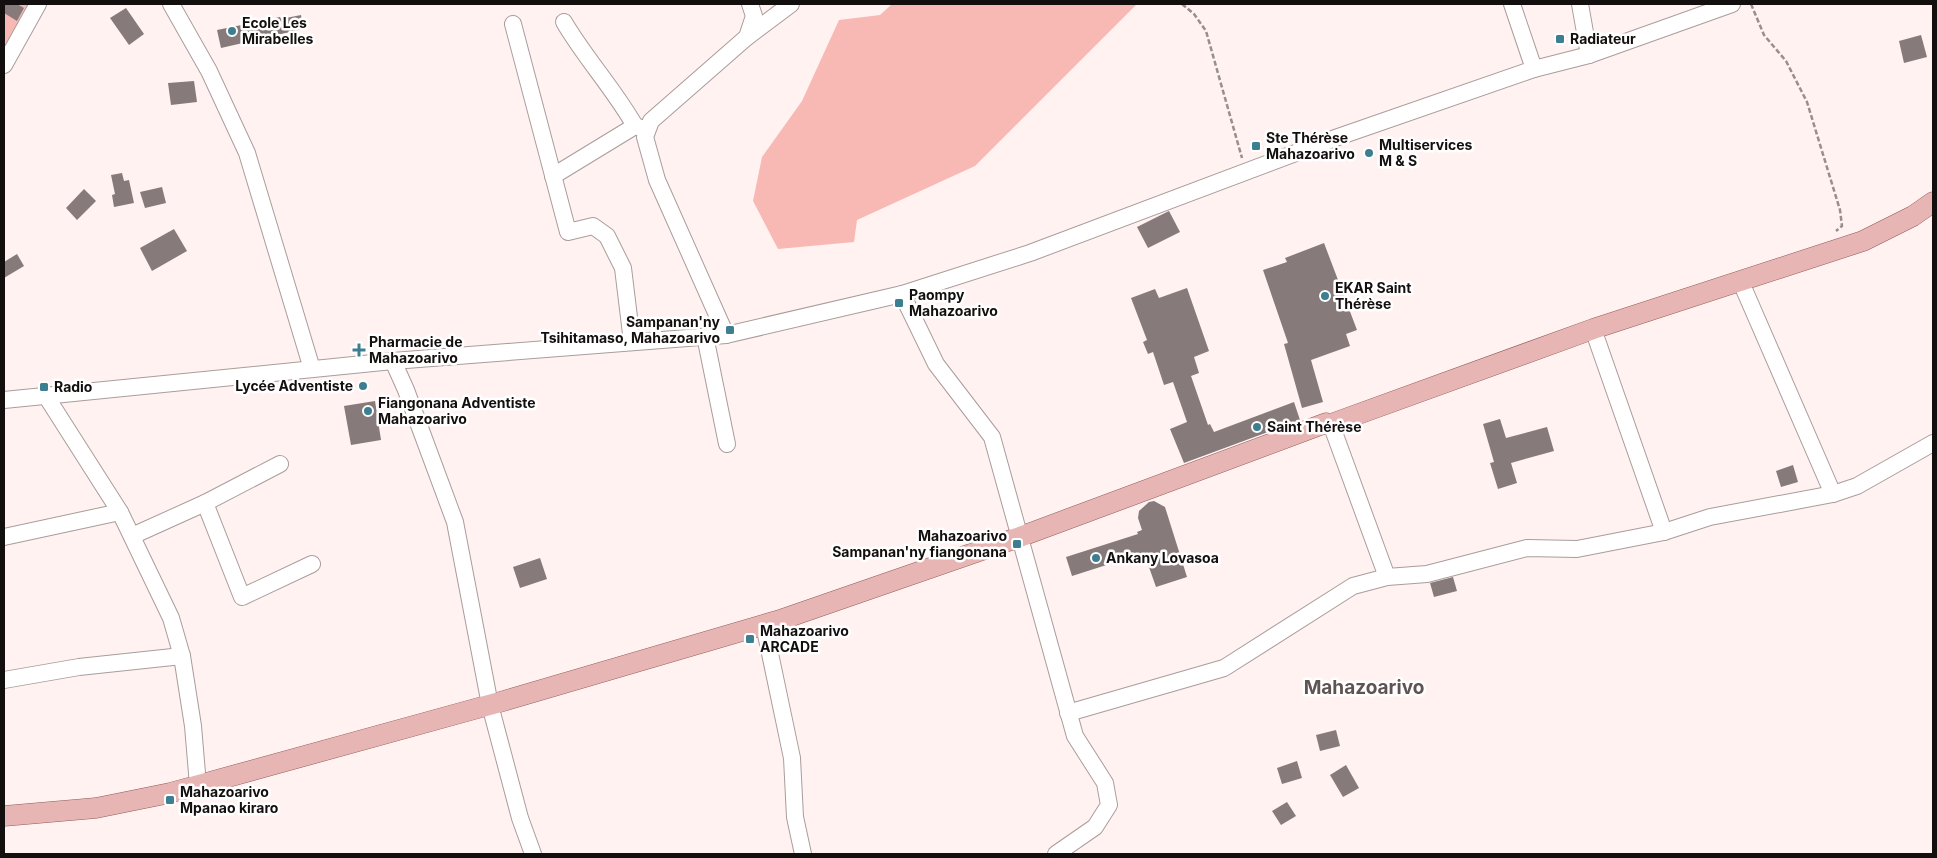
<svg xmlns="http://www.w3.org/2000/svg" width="1937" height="858" viewBox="0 0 1937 858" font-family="Inter,sans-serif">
  <rect width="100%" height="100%" fill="#fff2f1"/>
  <g fill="#f8b9b5">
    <polygon points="4,4 35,4 4,61"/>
    <polygon points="892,4 1137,4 975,166 857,220 854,242 778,249 753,201 762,157 802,101 839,20 880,15"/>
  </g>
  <g fill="#867b7a">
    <polygon points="4,4 17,4 24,8 17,21 4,13"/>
    <polygon points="126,8 144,34 129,45 110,18"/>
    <polygon points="301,15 303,29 221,48 217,30 280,17 281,19"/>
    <polygon points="1921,35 1927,57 1904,63 1899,41"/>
    <polygon points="194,81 197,102 171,105 168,83"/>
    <polygon points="122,173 124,181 129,180 134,203 114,207 112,195 115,194 111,175"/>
    <polygon points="162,187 166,203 145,208 140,192"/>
    <polygon points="84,189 96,201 77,220 66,208"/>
    <polygon points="1169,211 1180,232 1148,248 1137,227"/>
    <polygon points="174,229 187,251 152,271 140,248"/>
    <polygon points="1324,243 1357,330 1346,334 1350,346 1311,360 1323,402 1302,408 1284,344 1288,343 1263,270 1287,262 1285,258"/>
    <polygon points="17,254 24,266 4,278 4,262"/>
    <polygon points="1187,288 1209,351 1194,357 1199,373 1191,376 1208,425 1210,424 1214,432 1294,402 1300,420 1184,463 1170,429 1187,422 1173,382 1164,385 1153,352 1148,354 1143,342 1147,340 1131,298 1155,289 1159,298"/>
    <polygon points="375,401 381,440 351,445 344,406"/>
    <polygon points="1500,419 1506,438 1547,427 1554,451 1511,463 1517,483 1498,489 1490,463 1494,462 1483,424"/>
    <polygon points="1793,465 1798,482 1781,487 1776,471"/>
    <polygon points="1154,501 1165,507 1187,577 1156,587 1144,553 1072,576 1066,557 1138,534 1137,532 1142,530 1138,518 1139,511 1149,502"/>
    <polygon points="540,558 547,579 520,588 513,567"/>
    <polygon points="1453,577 1457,591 1434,597 1430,583"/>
    <polygon points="1336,730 1340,746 1320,751 1316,735"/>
    <polygon points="1297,761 1302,778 1282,784 1277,768"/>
    <polygon points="1346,765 1359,788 1343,797 1330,775"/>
    <polygon points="1287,802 1296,816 1281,825 1272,811"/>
  </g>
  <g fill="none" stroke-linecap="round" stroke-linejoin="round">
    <defs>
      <g id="minor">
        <polyline points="171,4 209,71 247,153 312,369"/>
        <polyline points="1512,4 1534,69"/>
        <polyline points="1580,4 1589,55"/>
        <path d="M564,22C585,58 614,89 635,126"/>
        <polyline points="513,24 568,232 593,226 607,236 623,268 632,342"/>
        <polyline points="747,37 791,4"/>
        <polyline points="4,65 38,4"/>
        <polyline points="553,176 635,126 644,129"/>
        <polyline points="1740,280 1833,494"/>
        <polyline points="902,294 936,364 992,437 1075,736 1105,783 1109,805 1095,827 1056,854"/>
        <polyline points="1593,329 1664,532"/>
        <polyline points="726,335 657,180 645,137 651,121 747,37 754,16 750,4"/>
        <polyline points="705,336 727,444"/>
        <polyline points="393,361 406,390 455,522 490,705 520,818 533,854"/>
        <polyline points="46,396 120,512 171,618 182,656 193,726 198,785"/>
        <polyline points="4,400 393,361 726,335 902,294 1030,253 1338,137 1534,69 1589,55 1732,4"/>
        <polyline points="1331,424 1387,577 1427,574 1527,548 1577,549 1664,532 1710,517 1833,494 1857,486 1933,443"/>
        <polyline points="205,503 242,597 312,564"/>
        <polyline points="132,536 205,503 280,464"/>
        <polyline points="4,537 120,512"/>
        <polyline points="764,625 792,758 795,817 803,854"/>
        <polyline points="4,680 79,667 182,656"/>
        <polyline points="1068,713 1224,668 1353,586 1387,577"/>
      </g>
      <polyline id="major" points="4,816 96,808 170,793 500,702 783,619 1017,538 1326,423 1331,424 1593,329 1863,241 1913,216 1933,202"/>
    </defs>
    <use href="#minor" stroke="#a99d9c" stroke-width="18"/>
    <use href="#major" stroke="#925c59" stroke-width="21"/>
    <g stroke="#978e8d" stroke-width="2.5" stroke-dasharray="5 2.5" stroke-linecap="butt">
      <polyline points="1182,4 1194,14 1206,31 1242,158"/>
      <polyline points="1751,4 1764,35 1786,61 1807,102 1840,210 1842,226 1836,231"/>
    </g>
    <use href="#minor" stroke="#fff" stroke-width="16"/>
    <use href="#major" stroke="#e7b6b4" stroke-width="20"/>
  </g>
  <g fill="#3d7f90" stroke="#fff" stroke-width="2">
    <circle cx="232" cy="31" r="5"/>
    <rect x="1555" y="34" width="10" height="10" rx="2.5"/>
    <rect x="1251" y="141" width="10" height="10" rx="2.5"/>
    <circle cx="1369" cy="153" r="5"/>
    <circle cx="1325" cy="296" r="5"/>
    <rect x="894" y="298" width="10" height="10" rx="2.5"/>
    <rect x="725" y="325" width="10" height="10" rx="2.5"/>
    <path d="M356.5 342.5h5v5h5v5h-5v5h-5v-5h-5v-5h5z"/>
    <circle cx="363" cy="386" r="5"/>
    <rect x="39" y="382" width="10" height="10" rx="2.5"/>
    <circle cx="368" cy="411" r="5"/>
    <circle cx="1257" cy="427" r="5"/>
    <rect x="1012" y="539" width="10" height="10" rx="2.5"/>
    <circle cx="1096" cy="558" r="5"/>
    <rect x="745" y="634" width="10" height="10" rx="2.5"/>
    <rect x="165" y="795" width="10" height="10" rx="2.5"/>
  </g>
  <g text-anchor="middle" stroke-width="5" stroke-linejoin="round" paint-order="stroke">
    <g font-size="14" font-weight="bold" fill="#130f0e" stroke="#fff" text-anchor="start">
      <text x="242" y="28">Ecole Les<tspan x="242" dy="16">Mirabelles</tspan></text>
      <text x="1570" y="44">Radiateur</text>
      <text x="1266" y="143">Ste Thérèse<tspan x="1266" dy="16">Mahazoarivo</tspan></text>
      <text x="1379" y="150">Multiservices<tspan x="1379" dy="16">M &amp; S</tspan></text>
      <text x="1335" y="293">EKAR Saint<tspan x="1335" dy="16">Thérèse</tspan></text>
      <text x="909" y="300">Paompy<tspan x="909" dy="16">Mahazoarivo</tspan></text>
      <text x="720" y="327" text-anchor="end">Sampanan'ny<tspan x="720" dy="16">Tsihitamaso, Mahazoarivo</tspan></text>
      <text x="369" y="347">Pharmacie de<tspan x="369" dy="16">Mahazoarivo</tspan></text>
      <text x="353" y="391" text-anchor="end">Lycée Adventiste</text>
      <text x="54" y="392">Radio</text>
      <text x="378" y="408">Fiangonana Adventiste<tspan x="378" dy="16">Mahazoarivo</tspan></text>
      <text x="1267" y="432">Saint Thérèse</text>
      <text x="1007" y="541" text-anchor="end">Mahazoarivo<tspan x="1007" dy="16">Sampanan'ny fiangonana</tspan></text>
      <text x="1106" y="563">Ankany Lovasoa</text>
      <text x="760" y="636">Mahazoarivo<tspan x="760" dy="16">ARCADE</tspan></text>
      <text x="180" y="797">Mahazoarivo<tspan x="180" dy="16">Mpanao kiraro</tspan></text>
    </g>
    <g font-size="19" font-weight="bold" fill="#5f5453" stroke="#fff">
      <text x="1364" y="694">Mahazoarivo</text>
    </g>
  </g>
  <rect width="1937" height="858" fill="none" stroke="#130f0e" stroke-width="10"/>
</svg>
